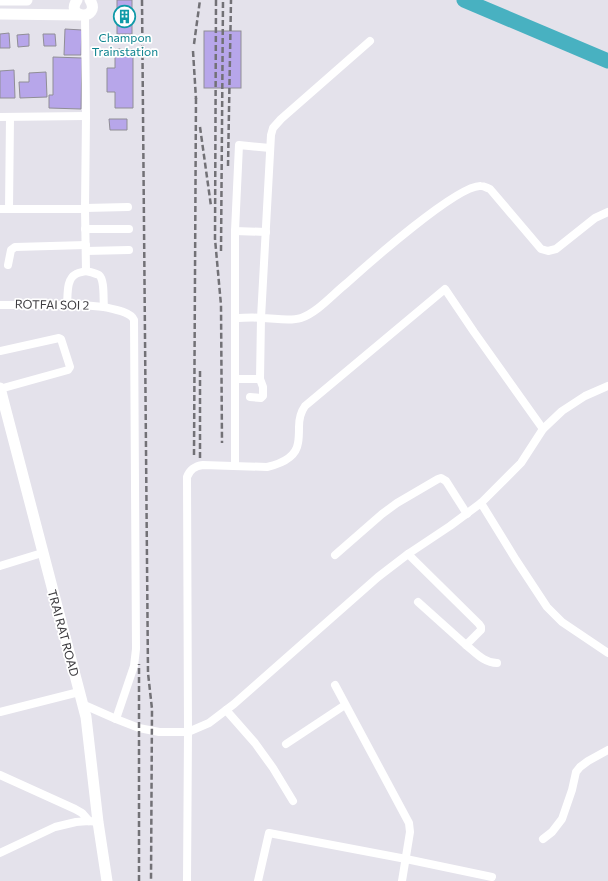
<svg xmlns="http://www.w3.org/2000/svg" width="608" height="881" viewBox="0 0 608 881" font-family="Commissioner,sans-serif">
  <rect width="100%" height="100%" fill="#e4e2eb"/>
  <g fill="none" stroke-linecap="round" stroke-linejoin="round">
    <polyline stroke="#48b1c1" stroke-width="15" points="464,0 608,61"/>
  </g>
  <g fill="#b7a6ea" stroke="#908e96">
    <rect x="117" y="0" width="15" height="34"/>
    <polygon points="65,29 82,30 81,55 64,55"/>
    <rect x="204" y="31" width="37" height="57"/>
    <polygon points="9,33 10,48 0,48 0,34"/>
    <polygon points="29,34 29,46 18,47 17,35"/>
    <polygon points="43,34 55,34 56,46 44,46"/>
    <polygon points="115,49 133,49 133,108 115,108 115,92 107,92 107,68 115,68"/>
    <polygon points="53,57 82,58 81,109 49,108 49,95 53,95"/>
    <polygon points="14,70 15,98 0,98 0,71"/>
    <polygon points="46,72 47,97 20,98 19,82 29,82 29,73"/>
    <polygon points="109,119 127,119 127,130 110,130"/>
  </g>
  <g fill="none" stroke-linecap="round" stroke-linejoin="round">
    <g stroke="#fff" stroke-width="8">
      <path d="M85,15L86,116L85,208L86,271C90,272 95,273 99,275C105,280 103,299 104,307C113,309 131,312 134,320L136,649L134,666L116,719"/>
      <polyline points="0,117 86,116"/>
      <polyline points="85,208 128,207"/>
      <polyline points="0,209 85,209"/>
      <polyline points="9,209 10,117"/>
      <polyline points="85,229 129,229"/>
      <polyline points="235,231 266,232"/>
      <polyline points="86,251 129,250"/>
      <polyline points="8,265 11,250 15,247 86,245"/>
      <polyline points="0,305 82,305 104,307"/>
      <path d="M67,305C68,295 66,279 76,274C79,272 83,272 86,271"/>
      <path d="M235,318C244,318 253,317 262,318C274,318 289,322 301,318C318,312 333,294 347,283C367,265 458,184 481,186C484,186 487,188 490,189L541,249L548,251L556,249L595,218L608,212"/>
      <polyline points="0,351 59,338 61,339 70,367 68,370 0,389"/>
      <polyline points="235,379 260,379 261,318 271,135 273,128 281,119 370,41"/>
      <polyline points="250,397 261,398 263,396 263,387 260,379"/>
      <polyline points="235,466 235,231 239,145 270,148"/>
      <polyline points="481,503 516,560 547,607 562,622 608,653"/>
      <polyline points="408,554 479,624 481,627 481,630 466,645 418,602"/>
      <polyline points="335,555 382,514 397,503 438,479 441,478 446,481 467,514"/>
      <polyline points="0,566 42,553"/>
      <path d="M466,645C475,652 484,663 497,663"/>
      <polyline points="335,685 409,823 410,832 402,881"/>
      <polyline points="82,704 116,719 139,728 159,732 188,732 209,723 234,704 378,577 408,554 450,526 481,503 521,463 543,429 562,411 585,396 608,386"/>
      <polyline points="226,710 255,743 273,768 293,801"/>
      <polyline points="0,712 79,692"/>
      <polyline points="286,744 345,705"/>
      <polyline points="0,775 75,809 82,813 89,821"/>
      <polyline points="543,839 552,832 562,819 572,790 576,772 580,767 588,761 608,750"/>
      <polyline points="0,853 55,827 76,822 89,821 98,822"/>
      <path d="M187,881L188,732L187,477C190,469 195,466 203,465L267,467C280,464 296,458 298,443C299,438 299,432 299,427C299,419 300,413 305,406L445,289L474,332L543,429"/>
      <polyline points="258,881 269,833 406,859 492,877"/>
    </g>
    <g stroke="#fff" stroke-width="11">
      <polyline points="0,0 27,0"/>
      <path d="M77,0C64,20 102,20 90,0"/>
      <polyline points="0,14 79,15"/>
      <polyline points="0,388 86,717 98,822 107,881"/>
    </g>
    <g stroke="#727176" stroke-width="2.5" stroke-dasharray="6 3" stroke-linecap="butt">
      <polyline points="142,0 148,673 152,709 151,881"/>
      <polyline points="216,0 215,239 221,305 222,443"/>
      <polyline points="194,44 200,0"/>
      <polyline points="193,51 196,99"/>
      <polyline points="200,127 211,206"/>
      <polyline points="228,166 231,0"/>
      <polyline points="221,251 223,0"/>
      <polyline points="194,455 196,95"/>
      <polyline points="200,458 200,370"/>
      <polyline points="139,881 139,664"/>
    </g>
  </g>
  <defs>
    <symbol id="building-ring" viewBox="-11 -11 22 22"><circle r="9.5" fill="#fff" stroke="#0f9aa8" stroke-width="1.5"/><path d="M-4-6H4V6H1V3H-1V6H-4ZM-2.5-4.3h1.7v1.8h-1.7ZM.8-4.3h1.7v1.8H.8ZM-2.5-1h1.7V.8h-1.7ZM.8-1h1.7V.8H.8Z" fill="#0f9aa8"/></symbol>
  </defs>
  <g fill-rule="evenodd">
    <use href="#building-ring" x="112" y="4" width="25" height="25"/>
  </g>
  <g text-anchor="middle" stroke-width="3.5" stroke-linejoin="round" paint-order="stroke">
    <g font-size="12" fill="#0d838f" stroke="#fff">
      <text x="125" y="42">Champon<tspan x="125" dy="14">Trainstation</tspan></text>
    </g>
    <g font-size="12" fill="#3c3b3f" stroke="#fff">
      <text transform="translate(52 305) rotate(1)" y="4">ROTFAI SOI 2</text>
      <text transform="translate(63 633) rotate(75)" y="4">TRAI RAT ROAD</text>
    </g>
  </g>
</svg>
